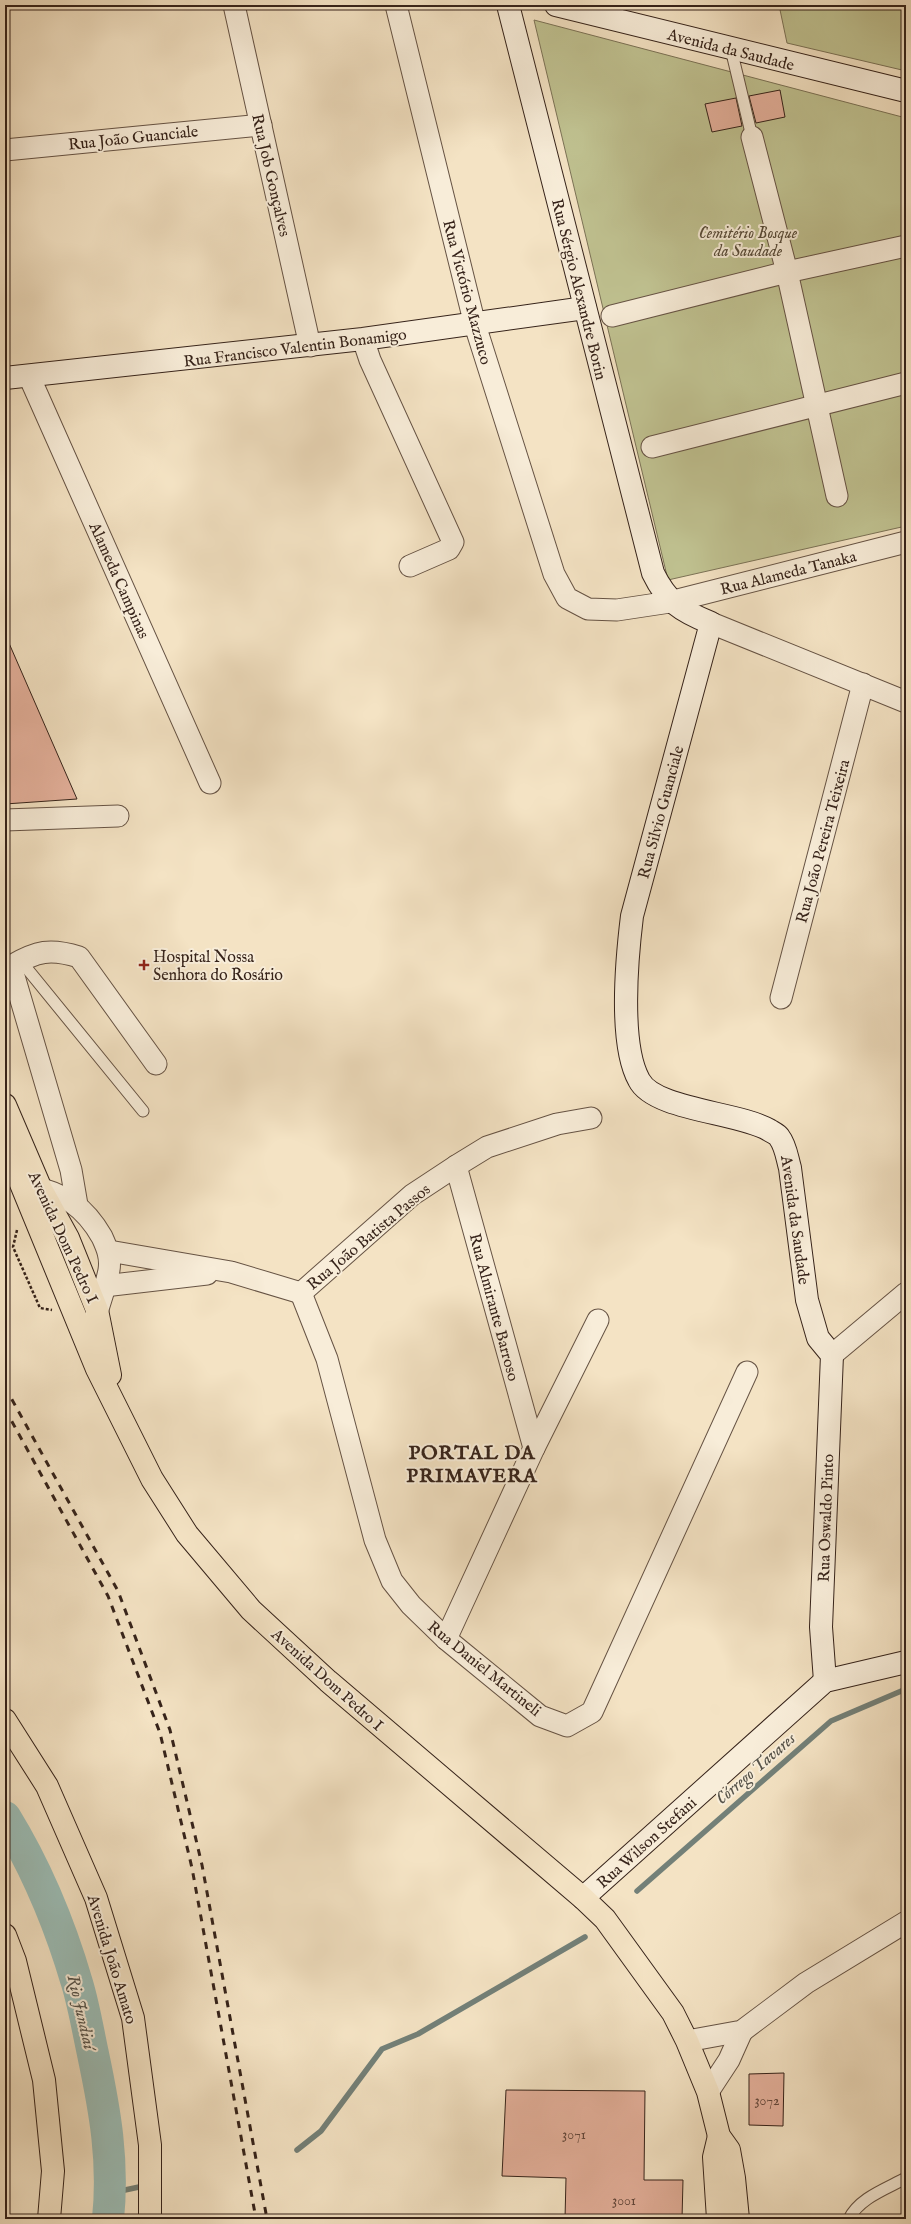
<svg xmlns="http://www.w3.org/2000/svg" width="911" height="2224" viewBox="0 0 911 2224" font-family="'IM FELL English',serif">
  <rect width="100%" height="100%" fill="#f4e3c4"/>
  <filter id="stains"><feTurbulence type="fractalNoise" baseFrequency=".005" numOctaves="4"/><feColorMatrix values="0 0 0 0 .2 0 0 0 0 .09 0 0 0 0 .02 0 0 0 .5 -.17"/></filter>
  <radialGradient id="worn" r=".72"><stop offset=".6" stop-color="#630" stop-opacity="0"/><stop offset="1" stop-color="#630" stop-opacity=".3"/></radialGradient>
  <g fill="#c0c291" stroke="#7b7256">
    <polygon points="779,5 906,5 906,48 902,70 787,43"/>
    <polygon points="534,20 906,118 906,526 668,580"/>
  </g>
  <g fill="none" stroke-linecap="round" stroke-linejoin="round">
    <g stroke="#738078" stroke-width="5.5">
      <polyline points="637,1891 831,1721 906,1689"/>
      <polyline points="297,2150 321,2131 382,2049 418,2034 585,1937"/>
      <polyline points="111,2193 139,2187"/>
    </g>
    <path stroke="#9cbeb7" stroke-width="32" d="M5,1817C37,1869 60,1925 77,1983C84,2006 88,2031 93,2054C105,2111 114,2161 108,2219"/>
  </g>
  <g fill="#e4b09b" stroke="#36231a">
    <polygon points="780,90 785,117 756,123 749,96"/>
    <polygon points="736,98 742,126 712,132 705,104"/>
    <polygon points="5,634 77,799 5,804"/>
    <polygon points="784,2073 783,2126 749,2125 749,2074"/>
    <polygon points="506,2090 645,2091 644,2180 683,2180 682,2219 565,2219 566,2178 502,2176"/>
  </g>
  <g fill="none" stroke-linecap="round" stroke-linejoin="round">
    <defs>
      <g id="lane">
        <polyline points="731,49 752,137"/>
        <polyline points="20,960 143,1111"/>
        <path d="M849,2219C859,2198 886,2189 906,2178"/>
      </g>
      <g id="street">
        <polyline points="234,5 310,346"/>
        <polyline points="396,5 475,325 554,574 567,598 588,609 617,610 670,602 906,542"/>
        <polyline points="752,137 787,272 837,496"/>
        <polyline points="5,150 261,125"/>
        <polyline points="612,316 787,272 906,246"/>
        <polyline points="363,339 370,360 453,542 449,549 410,566"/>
        <polyline points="29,376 210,783"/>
        <polyline points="652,447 906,383"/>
        <polyline points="711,623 906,702"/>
        <polyline points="5,820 118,816"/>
        <polyline points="781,998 863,684"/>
        <polyline points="456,1166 534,1448"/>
        <path d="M30,1186C64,1193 85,1207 102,1237C107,1248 111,1257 109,1270C106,1287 99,1303 95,1320"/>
        <path d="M77,1205L71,1170L11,966C37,951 50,948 79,957L156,1064"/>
        <polyline points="109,1251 231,1272 301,1293"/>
        <polyline points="104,1286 207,1274"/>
        <polyline points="301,1293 327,1359 375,1540 392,1581 411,1605 446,1639 540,1716 567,1726 592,1712 747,1372"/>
        <polyline points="301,1293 412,1195 456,1166 487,1147 557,1124 591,1118"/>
        <polyline points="832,1355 906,1293"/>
        <polyline points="446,1639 534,1448 598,1320"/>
        <polyline points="687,2041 742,2031 806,1983 906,1922"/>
        <polyline points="708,2092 729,2060 742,2031"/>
      </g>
      <g id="secondary">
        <path d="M508,5L653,573C667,602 681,611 711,623L632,916C627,957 619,1044 639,1080C654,1110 738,1112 769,1130C772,1132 777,1134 779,1137C786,1146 787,1158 790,1168L807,1300L818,1338L832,1355L821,1627L825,1681"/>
        <polyline points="556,5 906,91"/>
        <polyline points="5,378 363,339 585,308"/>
        <polyline points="583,1898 825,1681 906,1662"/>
      </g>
      <g id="primary">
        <polyline points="5,1105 41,1189 68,1238 97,1310 110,1375"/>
        <polyline points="5,1145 97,1369 152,1479 187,1534 251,1610 328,1681 583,1898 605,1919 673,2013 687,2041 708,2092 719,2136 729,2150 734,2178 738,2219"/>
        <polyline points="5,1720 47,1786 96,1898 133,2018 150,2145 150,2219"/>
        <polyline points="5,1935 15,1961 44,2080 53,2171 49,2219"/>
        <polyline points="718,2219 714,2157 719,2136"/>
      </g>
    </defs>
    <use href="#lane" stroke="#665344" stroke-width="13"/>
    <use href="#street" stroke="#665344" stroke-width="23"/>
    <use href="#secondary" stroke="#36231a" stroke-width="24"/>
    <use href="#primary" stroke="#36231a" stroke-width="24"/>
    <polyline stroke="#36231a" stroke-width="2.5" stroke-dasharray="3 2" stroke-linecap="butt" points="17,1230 13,1247 40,1308 52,1310"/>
    <use href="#lane" stroke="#f8edd9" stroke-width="11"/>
    <use href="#street" stroke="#f8edd9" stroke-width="21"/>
    <use href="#secondary" stroke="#f8edd9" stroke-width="22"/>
    <use href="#primary" stroke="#f4e3c4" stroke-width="22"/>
    <g stroke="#36231a" stroke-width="3" stroke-dasharray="7 7" stroke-linecap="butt">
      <polyline points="5,1387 118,1591 170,1730 202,1865 267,2219"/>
      <polyline points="5,1409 108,1596 160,1733 192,1868 256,2219"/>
    </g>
  </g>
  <path fill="#8f2418" stroke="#f8edd9" stroke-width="1.5" d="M142 959h4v4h4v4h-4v4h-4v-4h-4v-4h4z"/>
  <g text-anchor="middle" stroke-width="4" stroke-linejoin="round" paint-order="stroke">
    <g font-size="14" fill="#62463a">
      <text x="767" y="2105">3072</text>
      <text x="574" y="2139">3071</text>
      <text x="624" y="2205">3001</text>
    </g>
    <g font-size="16" fill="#36231a" stroke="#f8edd9">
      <text transform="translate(731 49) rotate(14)" y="6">Avenida da Saudade</text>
      <text transform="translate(133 137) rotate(-6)" y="6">Rua João Guanciale</text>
      <text transform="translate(272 175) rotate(77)" y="6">Rua Job Gonçalves</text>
      <text transform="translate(580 289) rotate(76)" y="6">Rua Sérgio Alexandre Borin</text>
      <text transform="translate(468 292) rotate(75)" y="6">Rua Victório Mazzuco</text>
      <text transform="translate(295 347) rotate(-7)" y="6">Rua Francisco Valentin Bonamigo</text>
      <text transform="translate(788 572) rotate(-14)" y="6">Rua Alameda Tanaka</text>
      <text transform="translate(120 580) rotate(66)" y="6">Alameda Campinas</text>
      <text transform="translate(660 812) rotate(-75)" y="6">Rua Silvio Guanciale</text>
      <text transform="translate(822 841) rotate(-75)" y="6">Rua João Pereira Teixeira</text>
      <text transform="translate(796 1220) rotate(82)" y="6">Avenida da Saudade</text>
      <text transform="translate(368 1236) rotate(-40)" y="6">Rua João Batista Passos</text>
      <text transform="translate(64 1237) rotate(65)" y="6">Avenida Dom Pedro I</text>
      <text transform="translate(495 1307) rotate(75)" y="6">Rua Almirante Barroso</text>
      <text transform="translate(825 1518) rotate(-88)" y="6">Rua Oswaldo Pinto</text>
      <text transform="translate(485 1668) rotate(39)" y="6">Rua Daniel Martineli</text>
      <text transform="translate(328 1679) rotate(42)" y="6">Avenida Dom Pedro I</text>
      <text transform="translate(646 1842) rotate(-42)" y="6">Rua Wilson Stefani</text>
      <text transform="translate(113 1959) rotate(73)" y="6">Avenida João Amato</text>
    </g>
    <g font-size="16" font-style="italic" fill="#584b38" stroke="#f8edd9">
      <text x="748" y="238">Cemitério Bosque<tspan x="748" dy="18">da Saudade</tspan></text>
    </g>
    <g font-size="16" fill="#36231a" stroke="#f8edd9" text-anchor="start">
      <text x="153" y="962">Hospital Nossa<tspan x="153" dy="18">Senhora do Rosário</tspan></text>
    </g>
    <g font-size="17" font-style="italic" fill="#555249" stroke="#f8edd9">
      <text transform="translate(755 1768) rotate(-41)" y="6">Córrego Tavares</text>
      <text transform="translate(82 2012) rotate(77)" y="6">Rio Jundiaí</text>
    </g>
    <g font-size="20" font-weight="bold" letter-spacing="1" fill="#36231a" stroke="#f8edd9">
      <text x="472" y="1459">PORTAL DA<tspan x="472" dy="23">PRIMAVERA</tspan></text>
    </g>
  </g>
  <rect width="911" height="2224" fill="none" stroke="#f4e3c4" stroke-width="20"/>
  <rect x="6" y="6" width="899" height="2212" fill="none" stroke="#36231a" stroke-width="2"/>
  <rect x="10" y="10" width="891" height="2204" fill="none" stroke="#36231a"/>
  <rect width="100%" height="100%" filter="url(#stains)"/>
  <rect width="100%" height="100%" fill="url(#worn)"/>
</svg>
